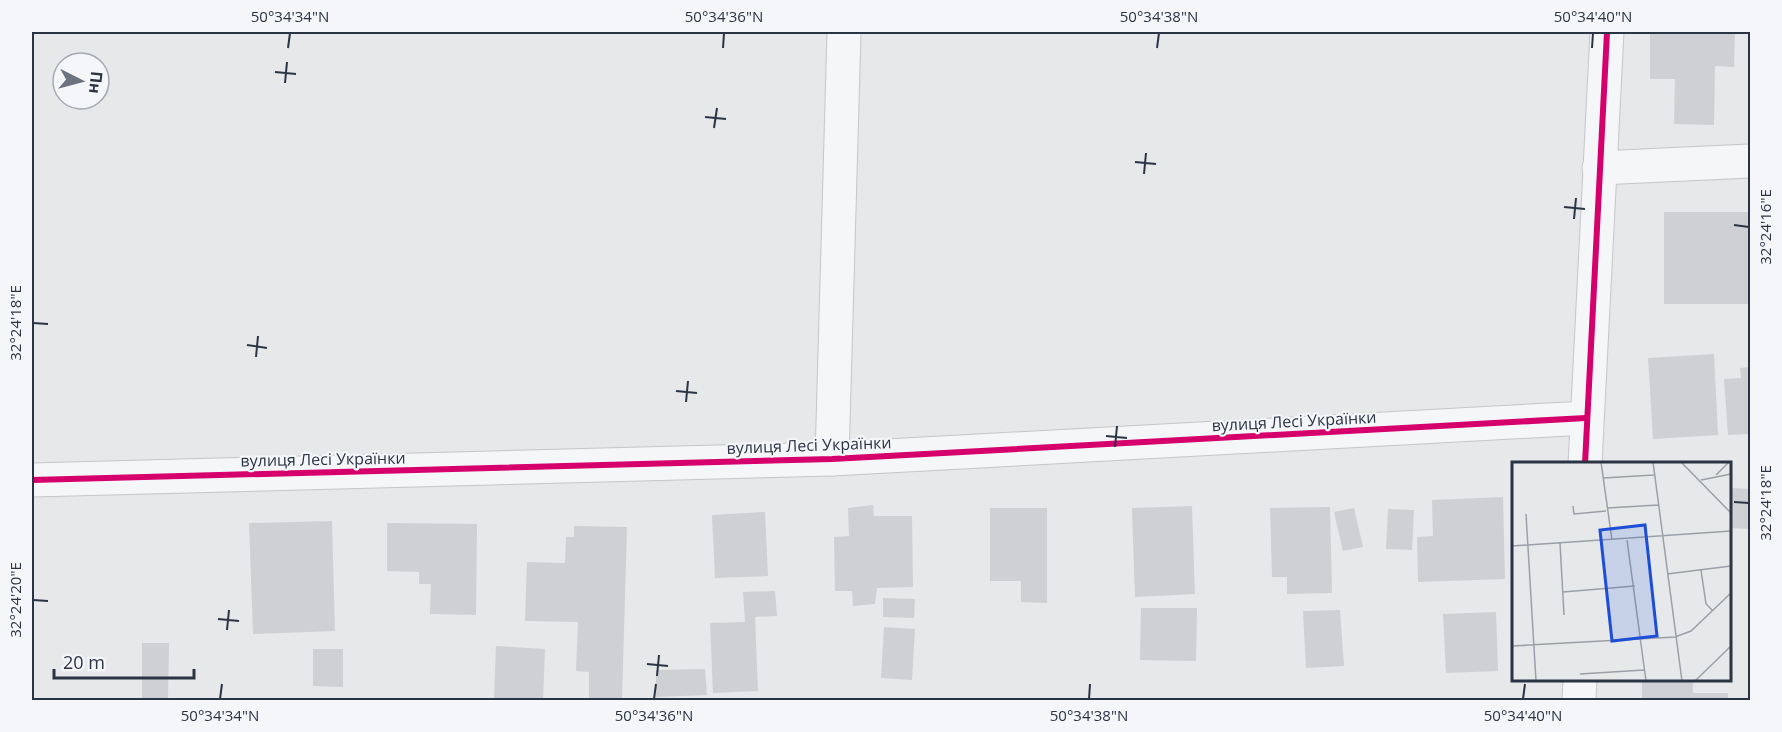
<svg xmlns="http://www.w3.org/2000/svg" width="1782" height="732" viewBox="0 0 1782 732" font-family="'Open Sans',sans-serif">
  <rect width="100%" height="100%" fill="#e6e8ea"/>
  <g fill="#ced0d3">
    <polygon points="1650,32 1735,32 1734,67 1715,66 1714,125 1674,124 1675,79 1650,79"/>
    <rect x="1664" y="212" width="86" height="92"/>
    <polygon points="1714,354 1718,435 1653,439 1648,358"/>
    <polygon points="1750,367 1750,434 1728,435 1724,379 1741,378 1740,368"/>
    <polygon points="1730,488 1750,489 1750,529 1730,528"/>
    <polygon points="1503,497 1505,579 1418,582 1417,537 1433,536 1432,500"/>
    <polygon points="873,505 874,516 912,516 913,587 877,588 875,604 853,606 852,591 835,591 834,537 849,536 848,508"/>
    <polygon points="1192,506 1195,594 1135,597 1132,508"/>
    <polygon points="1330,507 1332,593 1287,594 1287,577 1272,577 1270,508"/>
    <polygon points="990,508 1047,508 1047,603 1021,602 1021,581 990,581"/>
    <polygon points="1354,508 1363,547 1343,551 1334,512"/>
    <polygon points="1388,509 1414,510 1412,550 1386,549"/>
    <polygon points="765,512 768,576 715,578 712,515"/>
    <polygon points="332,521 335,631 253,634 249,523"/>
    <polygon points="387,523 477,524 476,615 430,614 431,584 419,584 419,572 387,571"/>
    <polygon points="574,526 627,527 622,700 589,700 589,672 576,671 578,622 525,621 527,562 565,563 566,537 574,537"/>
    <polygon points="775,591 777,616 755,617 758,691 713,693 710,623 745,622 743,592"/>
    <polygon points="883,598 915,599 914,618 883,617"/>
    <polygon points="1141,608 1197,608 1196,661 1140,660"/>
    <polygon points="1340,610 1344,666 1306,668 1303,611"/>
    <polygon points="1496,612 1498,671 1446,673 1443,614"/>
    <polygon points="884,627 915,629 912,680 881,678"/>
    <polygon points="142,643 169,643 168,699 142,699"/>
    <polygon points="496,646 545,649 543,700 494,700"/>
    <polygon points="313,649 343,649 343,687 313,686"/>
    <polygon points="705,669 707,695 656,697 656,670"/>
    <polygon points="1642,680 1693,680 1693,693 1728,693 1728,700 1642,700"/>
  </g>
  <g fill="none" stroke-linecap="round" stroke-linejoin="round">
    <defs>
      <g id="minor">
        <polyline points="1599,168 1750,161"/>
        <polyline points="832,459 844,32"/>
        <polyline points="1585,464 1607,32"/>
        <polyline points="32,480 832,459 1586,418"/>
        <polyline points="1579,700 1580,680"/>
      </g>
    </defs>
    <use href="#minor" stroke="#c4c6c8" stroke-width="35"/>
    <use href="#minor" stroke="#f5f6f7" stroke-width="33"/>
    <defs>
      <g id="cycleway">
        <polyline points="1585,464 1607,32"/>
        <polyline points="32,480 832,459 1586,418"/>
      </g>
    </defs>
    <use href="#cycleway" stroke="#f4f6f9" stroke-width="10"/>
    <use href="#cycleway" stroke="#d6006c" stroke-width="6"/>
  </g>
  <path fill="none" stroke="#2b3445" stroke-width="2" d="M288,48L290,33M723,48L724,33M1157,48L1159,33M1592,48L1593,33M275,72L296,74M285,83L287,62M705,117L726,119M714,128L717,108M1135,162L1156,164M1144,174L1146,153M1564,207L1585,209M1574,219L1576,198M1734,225L1749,227M33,323L48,324M247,345L267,348M256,357L258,336M676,391L697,393M686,402L688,381M1106,436L1127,438M1115,447L1117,426M1734,502L1749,503M33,600L48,601M218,619L239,621M227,630L229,610M647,664L668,666M657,676L659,655M220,699L222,684M654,699L656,684M1089,699L1090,684M1523,699L1525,684"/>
  <g text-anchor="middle" stroke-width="4.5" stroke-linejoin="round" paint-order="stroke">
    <g font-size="16" fill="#2b3445" stroke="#f4f6f9">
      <text transform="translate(1294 421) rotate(-3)" y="6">вулиця Лесі Українки</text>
      <text transform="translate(809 445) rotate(-2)" y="6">вулиця Лесі Українки</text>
      <text transform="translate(323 459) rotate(-1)" y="6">вулиця Лесі Українки</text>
    </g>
  </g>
  <g transform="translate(1512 462)">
    <rect width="219" height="219" fill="#e6e8ea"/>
    <path fill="none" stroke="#9ba0a8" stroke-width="1.5" d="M89,0L100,78M141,0L170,219M169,0L219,51M204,13L217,0M91,16L142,13M189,18L219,12M61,44L62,52L94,49M95,46L146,43M14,52L24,219M115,78L134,219M48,81L52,153M0,84L219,69M189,108L194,142L201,149M155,112L219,104M51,130L123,124M0,184L163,175L179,169L219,131M68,212L132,208M183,219L219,184"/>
    <path fill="#1d4ed8" fill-opacity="0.15" stroke="#1d4ed8" stroke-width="3" d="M133,63L145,174L100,179L88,68Z"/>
    <rect width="219" height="219" fill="none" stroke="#2b3445" stroke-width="3"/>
  </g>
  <rect width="1782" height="732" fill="none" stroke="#f4f6f9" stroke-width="66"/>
  <g transform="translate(81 81) rotate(96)"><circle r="28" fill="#f4f6f9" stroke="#a4a8b1" stroke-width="1.5"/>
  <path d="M0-4.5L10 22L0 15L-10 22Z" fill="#6c737f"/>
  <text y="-9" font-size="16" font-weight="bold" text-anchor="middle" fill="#2b3445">Пн</text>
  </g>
  <path d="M54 669v9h140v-9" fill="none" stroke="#2b3445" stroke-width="3"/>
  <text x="63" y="669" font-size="18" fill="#2b3445" stroke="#f4f6f9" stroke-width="4.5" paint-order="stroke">20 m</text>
  <rect x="33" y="33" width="1716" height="666" fill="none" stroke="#2b3445" stroke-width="2"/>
  <g font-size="15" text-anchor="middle" fill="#2b3445">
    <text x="290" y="22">50°34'34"N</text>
    <text x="724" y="22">50°34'36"N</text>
    <text x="1159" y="22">50°34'38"N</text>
    <text x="1593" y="22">50°34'40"N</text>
    <text transform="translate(1766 227) rotate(-90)" y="5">32°24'16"E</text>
    <text transform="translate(16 323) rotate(-90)" y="5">32°24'18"E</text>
    <text transform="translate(1766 503) rotate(-90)" y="5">32°24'18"E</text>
    <text transform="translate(16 600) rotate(-90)" y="5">32°24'20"E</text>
    <text x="220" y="721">50°34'34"N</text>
    <text x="654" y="721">50°34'36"N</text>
    <text x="1089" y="721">50°34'38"N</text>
    <text x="1523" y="721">50°34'40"N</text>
  </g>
</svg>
